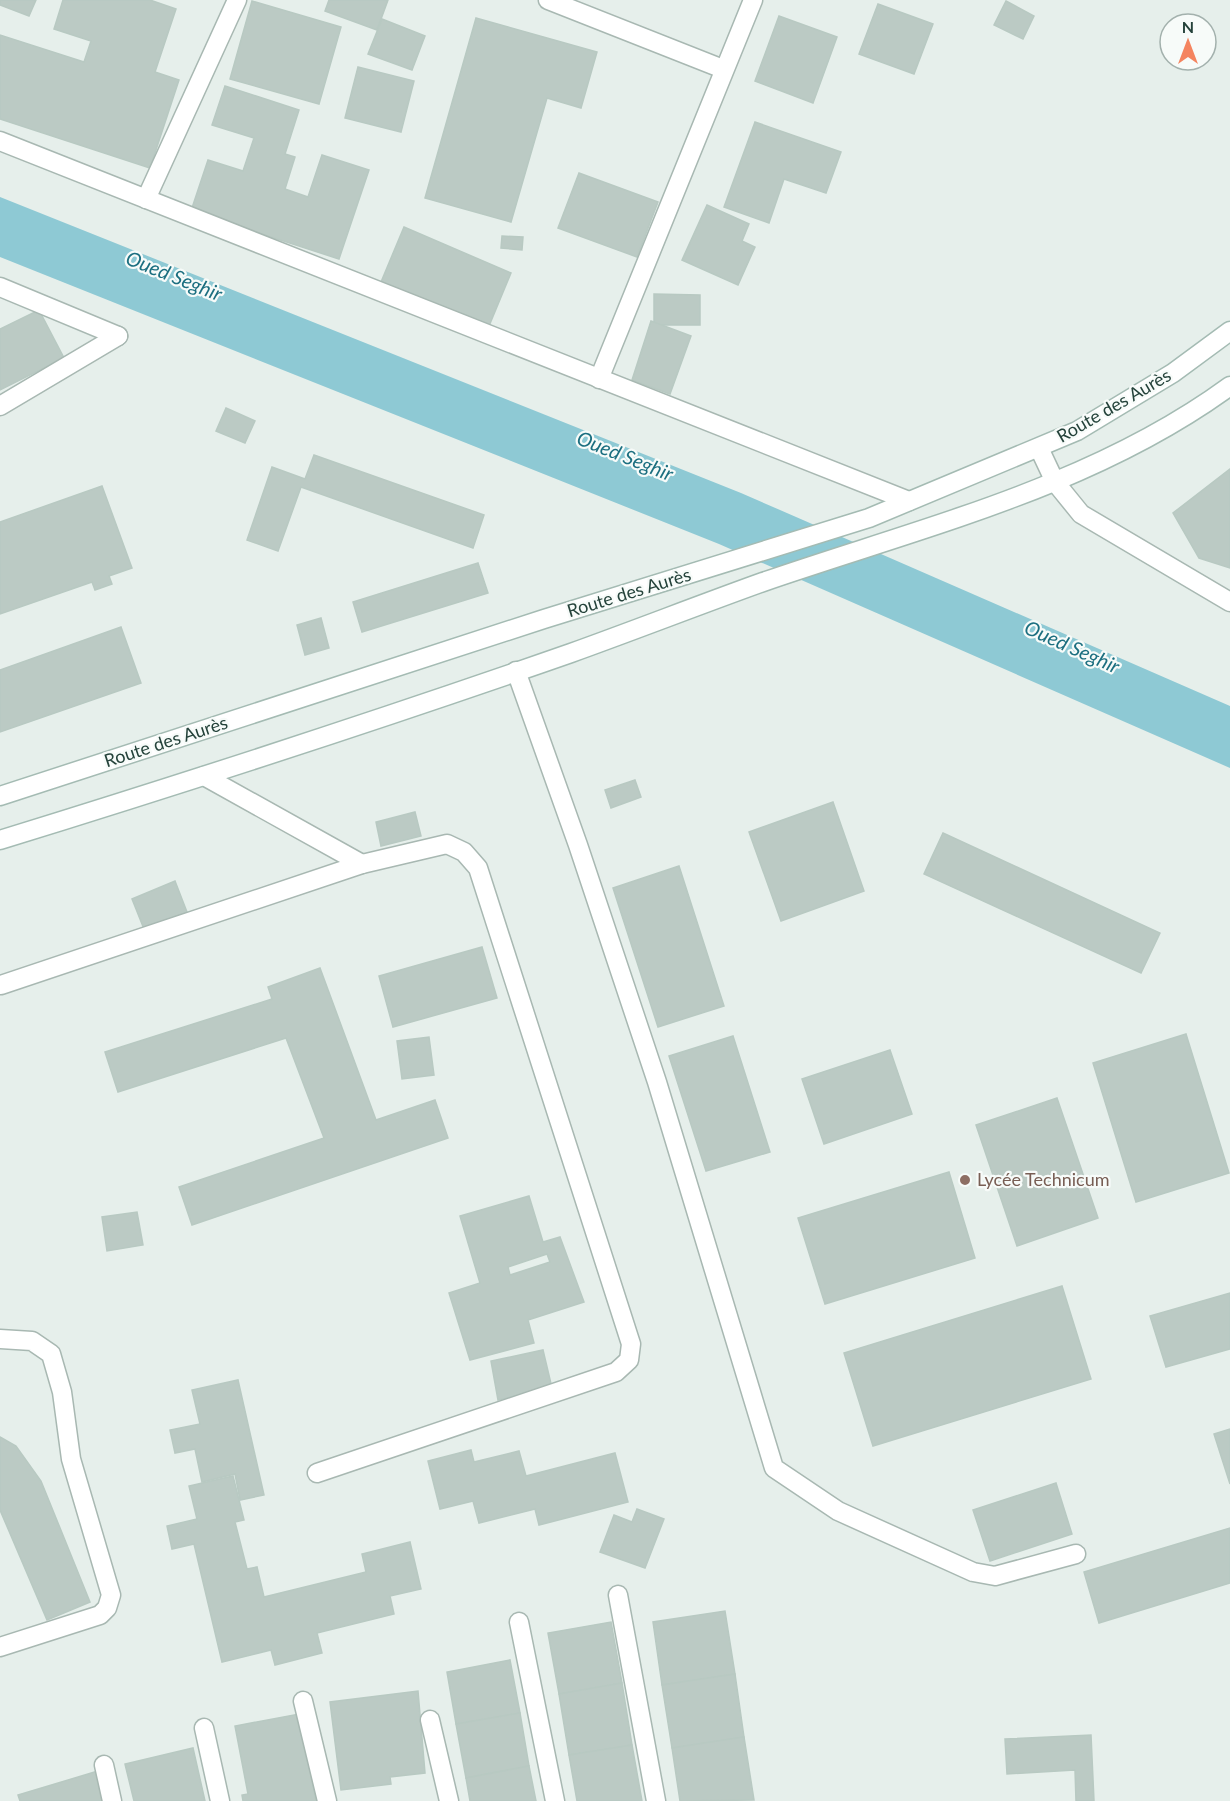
<svg xmlns="http://www.w3.org/2000/svg" width="1230" height="1801" viewBox="0 0 1230 1801" font-family="Lato,sans-serif">
  <rect width="100%" height="100%" fill="#e6efeb"/>
  <polygon fill="#8ec9d4" points="0,197 741,493 1230,706 1230,768 719,544 0,257"/>
  <g fill="#bbcac4" stroke="#b8c9c2" stroke-width="1.5" fill-rule="evenodd">
    <polygon points="0,0 36,0 29,16 0,5"/>
    <polygon points="63,0 150,0 176,9 155,72 179,80 150,168 0,119 0,35 84,62 91,41 54,29"/>
    <polygon points="329,0 388,0 377,30 325,11"/>
    <polygon points="252,1 341,27 319,104 230,79"/>
    <polygon points="1006,1 1034,16 1023,39 994,25"/>
    <polygon points="878,4 933,24 914,74 859,54"/>
    <polygon points="779,16 837,37 813,103 755,81"/>
    <polygon points="476,18 597,52 581,108 547,98 511,222 425,198"/>
    <polygon points="382,19 425,36 412,70 368,54"/>
    <polygon points="358,67 414,81 401,132 345,118"/>
    <polygon points="225,86 299,110 285,154 295,157 285,189 308,197 322,155 369,170 339,259 191,211 208,160 243,171 254,138 212,125"/>
    <polygon points="755,122 841,152 826,193 784,179 769,223 724,207"/>
    <polygon points="579,173 658,202 637,257 558,228"/>
    <polygon points="707,205 749,224 742,241 755,247 738,285 682,260"/>
    <polygon points="404,227 511,273 489,326 381,282"/>
    <polygon points="502,236 523,237 522,250 501,248"/>
    <polygon points="654,294 700,295 700,325 654,325"/>
    <polygon points="39,310 64,358 0,390 0,329"/>
    <polygon points="651,321 691,336 670,394 632,380"/>
    <polygon points="226,408 255,421 245,443 216,431"/>
    <polygon points="314,455 484,515 473,548 301,487 278,551 247,540 272,467 305,479"/>
    <polygon points="1230,469 1230,568 1199,558 1173,513"/>
    <polygon points="102,486 132,568 109,576 112,584 95,590 92,582 0,614 0,522"/>
    <polygon points="478,563 488,593 362,632 353,602"/>
    <polygon points="321,618 329,648 305,655 297,625"/>
    <polygon points="121,627 141,683 0,732 0,670"/>
    <polygon points="635,780 641,797 611,808 605,790"/>
    <polygon points="833,802 864,891 781,921 749,832"/>
    <polygon points="415,812 421,836 381,846 376,822"/>
    <polygon points="943,833 1160,933 1141,973 924,874"/>
    <polygon points="679,866 724,1006 658,1027 613,888"/>
    <polygon points="175,881 187,912 144,929 132,899"/>
    <polygon points="482,947 497,998 393,1027 379,976"/>
    <polygon points="320,968 376,1120 435,1100 448,1138 192,1225 179,1187 324,1138 286,1038 118,1092 105,1052 272,999 268,987"/>
    <polygon points="1186,1034 1229,1173 1136,1202 1093,1063"/>
    <polygon points="733,1036 770,1152 706,1171 669,1056"/>
    <polygon points="429,1037 434,1075 402,1079 397,1041"/>
    <polygon points="890,1050 912,1114 824,1144 802,1079"/>
    <polygon points="1057,1098 1098,1218 1017,1246 976,1125"/>
    <polygon points="949,1172 975,1258 825,1304 798,1218"/>
    <path d="M529,1196L543,1242L560,1237L584,1302L528,1320L534,1343L470,1360L449,1293L480,1283L460,1216ZM547,1254L550,1262L510,1275L508,1267Z"/>
    <polygon points="137,1212 143,1245 107,1251 102,1217"/>
    <polygon points="1062,1286 1091,1379 873,1446 844,1353"/>
    <polygon points="1230,1293 1230,1349 1166,1367 1150,1316"/>
    <polygon points="543,1350 552,1388 498,1400 491,1361"/>
    <polygon points="238,1380 264,1495 240,1500 235,1474 202,1482 195,1449 175,1453 170,1430 200,1424 192,1390"/>
    <polygon points="1230,1429 1230,1484 1214,1434"/>
    <polygon points="0,1437 16,1446 41,1481 90,1602 47,1620 0,1510"/>
    <polygon points="471,1450 474,1462 519,1451 526,1476 615,1453 628,1502 539,1525 535,1509 479,1523 473,1501 440,1509 428,1461"/>
    <polygon points="233,1476 244,1520 235,1522 247,1569 257,1567 264,1597 366,1572 362,1554 410,1542 421,1589 390,1596 394,1614 317,1633 322,1653 275,1665 271,1650 222,1662 194,1544 172,1549 167,1526 197,1519 189,1486"/>
    <polygon points="1056,1483 1072,1534 990,1561 973,1510"/>
    <polygon points="637,1509 664,1519 645,1568 600,1552 614,1515 632,1522"/>
    <polygon points="1230,1528 1230,1583 1099,1623 1084,1572"/>
    <polygon points="725,1611 735,1674 662,1685 653,1622"/>
    <polygon points="611,1622 622,1683 559,1694 548,1633"/>
    <polygon points="510,1660 520,1713 456,1724 447,1672"/>
    <polygon points="735,1674 744,1737 672,1748 662,1685"/>
    <polygon points="622,1683 632,1745 569,1755 559,1694"/>
    <polygon points="418,1691 425,1773 390,1777 391,1784 341,1790 330,1702"/>
    <polygon points="520,1713 529,1766 466,1778 456,1724"/>
    <polygon points="299,1714 316,1801 243,1801 242,1795 248,1794 235,1726"/>
    <polygon points="1091,1735 1094,1801 1076,1801 1075,1770 1007,1774 1005,1739"/>
    <polygon points="744,1737 754,1800 680,1801 672,1748"/>
    <polygon points="632,1745 642,1801 577,1801 569,1755"/>
    <polygon points="193,1748 205,1801 134,1801 125,1764"/>
    <polygon points="529,1766 536,1801 470,1801 466,1778"/>
    <polygon points="98,1771 107,1801 20,1801 18,1795"/>
  </g>
  <g fill="none" stroke-linecap="round" stroke-linejoin="round">
    <defs>
      <g id="lane">
        <polyline points="516,671 578,845 657,1082 774,1468 838,1511 973,1572 995,1576 1076,1554"/>
        <polyline points="204,776 362,864"/>
        <polyline points="1,985 362,864 447,844 464,852 478,868 631,1344 629,1360 616,1372 317,1473"/>
        <polyline points="0,1339 32,1341 51,1354 62,1392 71,1459 111,1595 107,1608 100,1615 0,1647"/>
        <polyline points="618,1595 656,1801"/>
        <polyline points="519,1622 555,1801"/>
        <polyline points="303,1701 327,1801"/>
        <polyline points="430,1720 449,1801"/>
        <polyline points="204,1728 220,1801"/>
        <polyline points="104,1765 112,1801"/>
      </g>
      <g id="street">
        <polyline points="548,0 723,69"/>
        <polyline points="0,141 909,501"/>
        <polyline points="146,199 237,0"/>
        <polyline points="0,287 118,336"/>
        <polyline points="599,379 753,0"/>
        <polyline points="0,406 118,336"/>
        <polyline points="1039,448 1055,482 1081,514 1230,602"/>
      </g>
      <g id="secondary">
        <polyline points="0,796 544,619 869,518 1077,431 1173,373 1230,331"/>
        <path d="M0,840C191,781 382,719 571,653C635,630 699,605 763,582C922,527 1092,487 1230,386"/>
      </g>
    </defs>
    <use href="#lane" stroke="#a8b8b2" stroke-width="21"/>
    <use href="#street" stroke="#a8b8b2" stroke-width="21"/>
    <use href="#secondary" stroke="#a4bbb3" stroke-width="21"/>
    <use href="#lane" stroke="#fff" stroke-width="18"/>
    <use href="#street" stroke="#fff" stroke-width="18"/>
    <use href="#secondary" stroke="#fff" stroke-width="18"/>
  </g>
  <circle fill="#8d6e63" stroke="#f7fbf9" stroke-width="2" cx="965" cy="1180" r="6"/>
  <g text-anchor="middle" stroke-width="4.5" stroke-linejoin="round" paint-order="stroke">
    <g font-size="18" fill="#24423a" stroke="#f7fbf9">
      <text transform="translate(1114 406) rotate(-30)" y="6">Route des Aurès</text>
      <text transform="translate(629 593) rotate(-17)" y="6">Route des Aurès</text>
      <text transform="translate(166 742) rotate(-18)" y="6">Route des Aurès</text>
    </g>
    <g font-size="18" fill="#785e54" stroke="#f7fbf9" text-anchor="start">
      <text x="977" y="1186">Lycée Technicum</text>
    </g>
    <g font-size="20" font-style="italic" fill="#1c6f80" stroke="#f7fbf9">
      <text transform="translate(174 276) rotate(22)" y="7">Oued Seghir</text>
      <text transform="translate(625 456) rotate(22)" y="7">Oued Seghir</text>
      <text transform="translate(1072 647) rotate(24)" y="7">Oued Seghir</text>
    </g>
  </g>
  <g transform="translate(1188 42)"><circle r="28" fill="#f7fbf9" stroke="#a3b1ad" stroke-width="1.5"/>
  <path d="M0-4.5L10 22L0 15L-10 22Z" fill="#f4845f"/>
  <text y="-9" font-size="16" font-weight="bold" text-anchor="middle" fill="#24423a">N</text>
  </g>
</svg>
